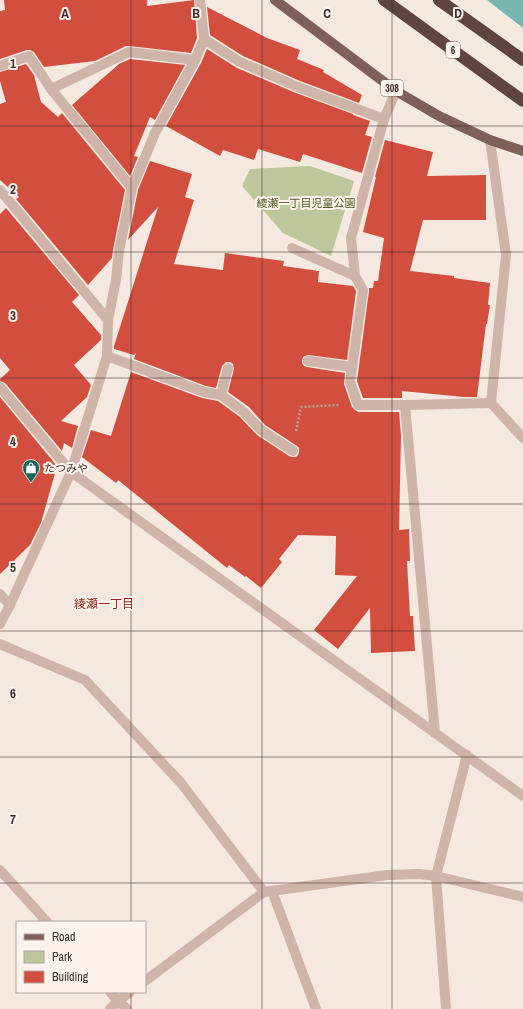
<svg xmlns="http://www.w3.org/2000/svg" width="523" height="1009" viewBox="0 0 523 1009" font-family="'Archivo Narrow','Noto Sans JP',sans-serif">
  <rect width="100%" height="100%" fill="#f5e8df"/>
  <polygon fill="#bec79c" points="310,166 354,181 331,256 283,233 242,186 250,169"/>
  <polygon fill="#7ab6b0" points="487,0 523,0 523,28"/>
  <g fill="#d24f40">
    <polygon points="4,0 147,0 147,6 194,0 197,38 191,53 129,46 126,46 95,61 44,67 34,52 30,50 27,50 0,59 0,11 5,10"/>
    <polygon points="207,7 267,38 300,50 297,59 324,70 323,72 362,95 359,103 300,81 243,56 210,35"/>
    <polygon points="207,49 237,68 296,93 353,114 353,115 370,121 365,135 372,137 362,173 303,154 300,162 258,149 254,160 223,150 220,156 166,126 201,63"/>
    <polygon points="130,59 185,65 155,120 150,117 134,156 138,157 130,176 72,105 119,64"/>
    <polygon points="26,64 34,75 41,102 58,117 62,113 125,190 113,250 112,258 88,285 16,199 19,197 0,180 0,104 6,102 0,81 0,72"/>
    <polygon points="385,140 433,152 427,176 486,175 486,220 423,220 410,271 454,276 454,278 490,283 488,305 490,305 487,324 486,324 477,397 464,397 402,391 402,398 363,398 357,381 369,291 369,288 373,288 374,281 378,281 384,238 363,232 376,177 375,177"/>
    <polygon points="150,161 192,174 185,197 194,200 174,264 223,270 225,253 284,261 283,266 319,271 318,282 353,286 356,291 347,360 308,355 303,357 302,360 302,363 304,366 307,367 345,373 344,384 352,407 355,410 358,412 399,412 401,435 399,530 409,529 410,561 407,561 410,616 413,616 415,651 371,653 370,608 338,649 314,630 357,576 335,575 336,536 298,535 279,559 282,562 261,588 246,576 245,577 229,565 227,568 118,480 116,483 82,457 91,430 111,436 131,372 202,398 218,401 240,417 257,435 289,456 292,457 296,457 298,455 299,452 299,448 297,446 265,425 249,407 228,392 234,369 233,364 230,362 226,362 222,366 216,388 206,386 134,359 136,353 134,355 114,349 114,346 158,207 128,240 138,190"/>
    <polygon points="6,208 79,295 72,302 101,335 101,340 74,365 91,385 87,397 61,421 78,426 72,448 64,443 62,451 5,383 0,381 0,379 10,370 0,358 0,214"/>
    <polygon points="0,397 57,466 41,523 30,545 0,574"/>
  </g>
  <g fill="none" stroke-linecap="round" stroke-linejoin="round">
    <polyline stroke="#bc9f92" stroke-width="2.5" stroke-dasharray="2 2" stroke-linecap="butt" points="296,431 301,407 339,405"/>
    <g stroke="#cfb5a9" stroke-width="10">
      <polyline points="204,39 240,62 298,87 384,119"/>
      <polyline points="0,66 29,56 51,89 132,188"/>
      <polyline points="51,89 129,52 195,60"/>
      <polyline points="0,190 108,320"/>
      <polyline points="292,248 355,276"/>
      <polyline points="107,356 204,392 221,395 244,412 261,430 293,451"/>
      <polyline points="308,361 352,367"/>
      <polyline points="221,395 228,368"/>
      <polyline points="0,594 10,605"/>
      <polyline points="0,644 85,680 181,783 264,892"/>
      <polyline points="272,891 316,1009"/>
    </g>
    <g stroke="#cfb5a9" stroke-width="10">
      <polyline points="396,91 384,119 351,238 355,276 363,290 350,382 358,405 405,405 491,403"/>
      <polyline points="490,140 506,255 491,403 523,438"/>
      <polyline points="0,387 71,472 523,796"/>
      <polyline points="405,405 435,733"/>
      <polyline points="0,624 10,605 71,472 107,356 108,320 116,280 119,251 132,188 155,133 195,60 204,39 200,0"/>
      <polyline points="0,870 47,922"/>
      <polyline points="145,981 264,892 387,875 419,874 436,876 523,897"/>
      <polyline points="110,992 118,1001 127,1009"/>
      <polyline points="110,1009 118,1001 130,992"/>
      <polyline points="446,1009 436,876 467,755"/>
    </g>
    <polyline stroke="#7f6059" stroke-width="10" points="275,0 396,91 439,116 490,140 523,151"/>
    <g stroke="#5e453f" stroke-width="12">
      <polyline points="384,0 523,101"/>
      <polyline points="439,0 523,60"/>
    </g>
  </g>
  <path fill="none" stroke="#3c2d29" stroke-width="1" stroke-opacity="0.55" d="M131,0V922M262,0V1009M392,0V1009M0,126H523M0,252H523M0,378H523M0,504H523M0,631H523M0,757H523M0,883H523M131,992V1009"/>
  <defs>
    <symbol id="shop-pin" viewBox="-11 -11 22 30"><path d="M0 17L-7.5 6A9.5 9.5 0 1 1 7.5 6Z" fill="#19635d" stroke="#fcf3ec"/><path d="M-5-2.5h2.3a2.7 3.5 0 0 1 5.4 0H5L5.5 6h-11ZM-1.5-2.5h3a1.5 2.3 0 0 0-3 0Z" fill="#fff"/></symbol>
  </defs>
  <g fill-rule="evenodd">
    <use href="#shop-pin" x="21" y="458" width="20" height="27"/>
  </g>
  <g text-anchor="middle" stroke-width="4" stroke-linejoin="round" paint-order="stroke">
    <g fill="#fcf3ec" stroke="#766864" stroke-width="1">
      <rect x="446" y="42" width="14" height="16" rx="3"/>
      <rect x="381" y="80" width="22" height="16" rx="3"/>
    </g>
    <g font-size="10" font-weight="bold" fill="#3c2d29">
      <text x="453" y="54">6</text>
      <text x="392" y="92">308</text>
    </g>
    <g font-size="11" fill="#515d2a" stroke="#fcf3ec">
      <text x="306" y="207">綾瀬一丁目児童公園</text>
    </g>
    <g font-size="11" fill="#3c2d29" stroke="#fcf3ec" text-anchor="start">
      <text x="44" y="472">たつみや</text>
    </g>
    <g font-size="12" fill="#942519" stroke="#fcf3ec">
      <text x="104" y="608">綾瀬一丁目</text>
    </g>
  </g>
  <g font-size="13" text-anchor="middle" font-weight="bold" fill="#3c2d29" stroke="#fcf3ec" stroke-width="4" stroke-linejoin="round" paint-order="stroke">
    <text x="65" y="18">A</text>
    <text x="196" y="18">B</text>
    <text x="327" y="18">C</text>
    <text x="458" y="18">D</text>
    <text x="13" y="68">1</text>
    <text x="13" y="194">2</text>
    <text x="13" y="320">3</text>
    <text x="13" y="446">4</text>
    <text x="13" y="572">5</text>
    <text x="13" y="698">6</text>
    <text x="13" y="824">7</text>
  </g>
  <rect x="16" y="921" width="130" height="72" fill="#fcf3ec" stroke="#afa49e"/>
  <rect x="24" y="934" width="20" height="6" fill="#7f6059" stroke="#afa49e"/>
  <text x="52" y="941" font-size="12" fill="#3c2d29">Road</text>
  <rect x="24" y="951" width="20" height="12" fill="#bec79c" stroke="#afa49e"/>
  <text x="52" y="961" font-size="12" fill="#3c2d29">Park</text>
  <rect x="24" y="971" width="20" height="12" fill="#d24f40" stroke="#afa49e"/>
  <text x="52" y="981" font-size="12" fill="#3c2d29">Building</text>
</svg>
